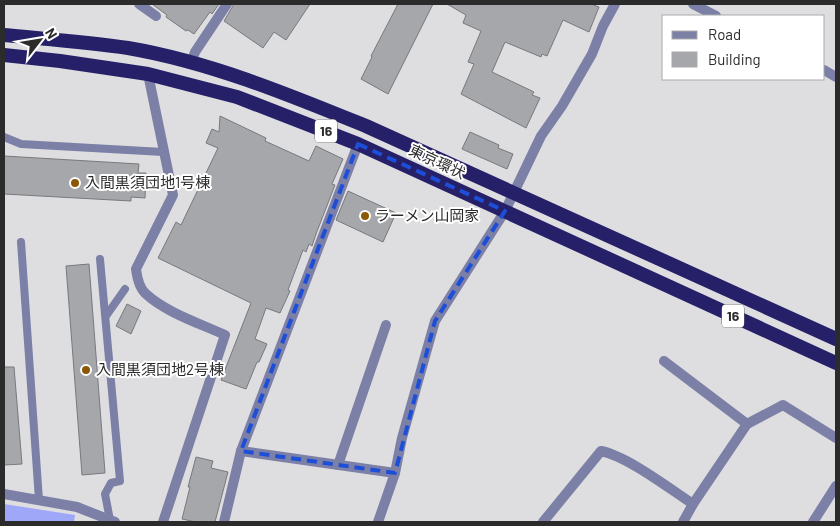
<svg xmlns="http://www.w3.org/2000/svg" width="840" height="526" viewBox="0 0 840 526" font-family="Barlow,'Noto Sans JP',sans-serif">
  <rect width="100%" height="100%" fill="#dedee1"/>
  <polygon fill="#9fa7f9" points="4,504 75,515 74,522 4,522"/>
  <g fill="#a6a7aa" stroke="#78797c">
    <polygon points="152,4 219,4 212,14 210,12 194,34 188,30 186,31 166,17 167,15"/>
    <polygon points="234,4 310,4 286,40 274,32 263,48 224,21"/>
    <polygon points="398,4 433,4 388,94 361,79 372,57 371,56"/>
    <polygon points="447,4 591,4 599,7 589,32 563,20 547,56 542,54 541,57 505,42 492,72 534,92 532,95 540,98 526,128 461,94 474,64 468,62 481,31 463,23 466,15"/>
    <polygon points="220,116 266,138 265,141 309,161 316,146 343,159 332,184 335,185 316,234 312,246 309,244 306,252 303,250 288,290 290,291 280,313 266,308 255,339 267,344 259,362 257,362 246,389 221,380 251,303 158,258 176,222 181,225 218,148 206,143 212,129 219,132"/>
    <polygon points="470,132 499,145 498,148 513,154 507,169 462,149"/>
    <polygon points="4,156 139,164 138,173 146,173 145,198 131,197 131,201 4,194"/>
    <polygon points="348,191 396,213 383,242 336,220"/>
    <polygon points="89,264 105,473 82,475 66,266"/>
    <polygon points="127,304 141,311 131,334 116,326"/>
    <polygon points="4,367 14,367 22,464 4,465"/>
    <polygon points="196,457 213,461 211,468 228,472 215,522 196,522 182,519 190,487 188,487"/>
  </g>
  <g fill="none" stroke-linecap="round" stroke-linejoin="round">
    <g stroke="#7c80a6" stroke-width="8">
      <polyline points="4,137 21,144 163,152"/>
      <polyline points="21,242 39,500"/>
      <polyline points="100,259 120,481 111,483 105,494 110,520"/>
      <polyline points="106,316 125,289"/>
    </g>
    <g stroke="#7c80a6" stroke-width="10">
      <polyline points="139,4 156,16"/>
      <polyline points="693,4 716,16"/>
      <polyline points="191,63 195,52 227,4"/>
      <polyline points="824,70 836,77"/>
      <path d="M148,74L173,195L136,269C137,277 139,288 146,294C167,313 199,323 225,335L163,522"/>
      <polyline points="358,144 241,451 395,473"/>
      <polyline points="664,361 747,424 783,405 836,438"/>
      <polyline points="338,465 386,325"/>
      <polyline points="4,494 77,507 115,522"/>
      <polyline points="224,522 241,451"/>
      <polyline points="378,522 395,473 402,438 435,321 505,211 541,136 562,106 592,54 603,26 615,4"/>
      <path d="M543,522L601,451C627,456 670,489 693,504"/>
      <polyline points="683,522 693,504 747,424"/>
      <polyline points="813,522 836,486"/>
    </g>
    <g stroke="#262068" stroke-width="14">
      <path d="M4,35C45,39 87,42 128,48C210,62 290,95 366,126L836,339"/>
      <polyline points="4,55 60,61 148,74 237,97 358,144 836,363"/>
    </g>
  </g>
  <path fill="none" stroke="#1d4ed8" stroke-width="4" stroke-dasharray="10 6" stroke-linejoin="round" d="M358,144L505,211L435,321L395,473L241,451Z"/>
  <g fill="#8c5806" stroke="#fff" stroke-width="2">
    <circle cx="75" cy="183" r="5"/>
    <circle cx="365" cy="216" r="5"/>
    <circle cx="86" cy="370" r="5"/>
  </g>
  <g text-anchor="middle" stroke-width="4" stroke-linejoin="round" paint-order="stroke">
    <g fill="#fff" stroke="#6b6b6b" stroke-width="1">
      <rect x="315" y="119.5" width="22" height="23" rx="4"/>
      <rect x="722" y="304.5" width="22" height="23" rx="4"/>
    </g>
    <g font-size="14" font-weight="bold" fill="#2b2b2c">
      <text x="326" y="136">16</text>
      <text x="733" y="321">16</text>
    </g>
    <g font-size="15" fill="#2b2b2c" stroke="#fff">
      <text transform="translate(437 162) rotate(25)" y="5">東京環状</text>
    </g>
    <g font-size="15" fill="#2b2b2c" stroke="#fff" text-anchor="start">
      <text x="85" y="188">入間黒須団地1号棟</text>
      <text x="375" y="221">ラーメン山岡家</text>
      <text x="96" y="375">入間黒須団地2号棟</text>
    </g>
  </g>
  <rect width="840" height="526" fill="none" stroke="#2b2b2c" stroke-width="10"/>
  <rect x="662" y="15" width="162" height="65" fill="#ffffff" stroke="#aaaaab"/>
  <rect x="672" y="31" width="25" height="8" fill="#7c80a6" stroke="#aaaaab"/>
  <text x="708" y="40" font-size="15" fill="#2b2b2c">Road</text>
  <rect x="672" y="52" width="25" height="15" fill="#a6a7aa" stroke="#aaaaab"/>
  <text x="708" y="65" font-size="15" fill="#2b2b2c">Building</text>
  <g transform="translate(40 40) rotate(59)" stroke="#ffffff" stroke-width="4" paint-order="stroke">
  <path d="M0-4L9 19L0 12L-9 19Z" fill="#2b2b2c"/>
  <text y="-8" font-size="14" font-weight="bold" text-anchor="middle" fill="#2b2b2c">N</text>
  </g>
</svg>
